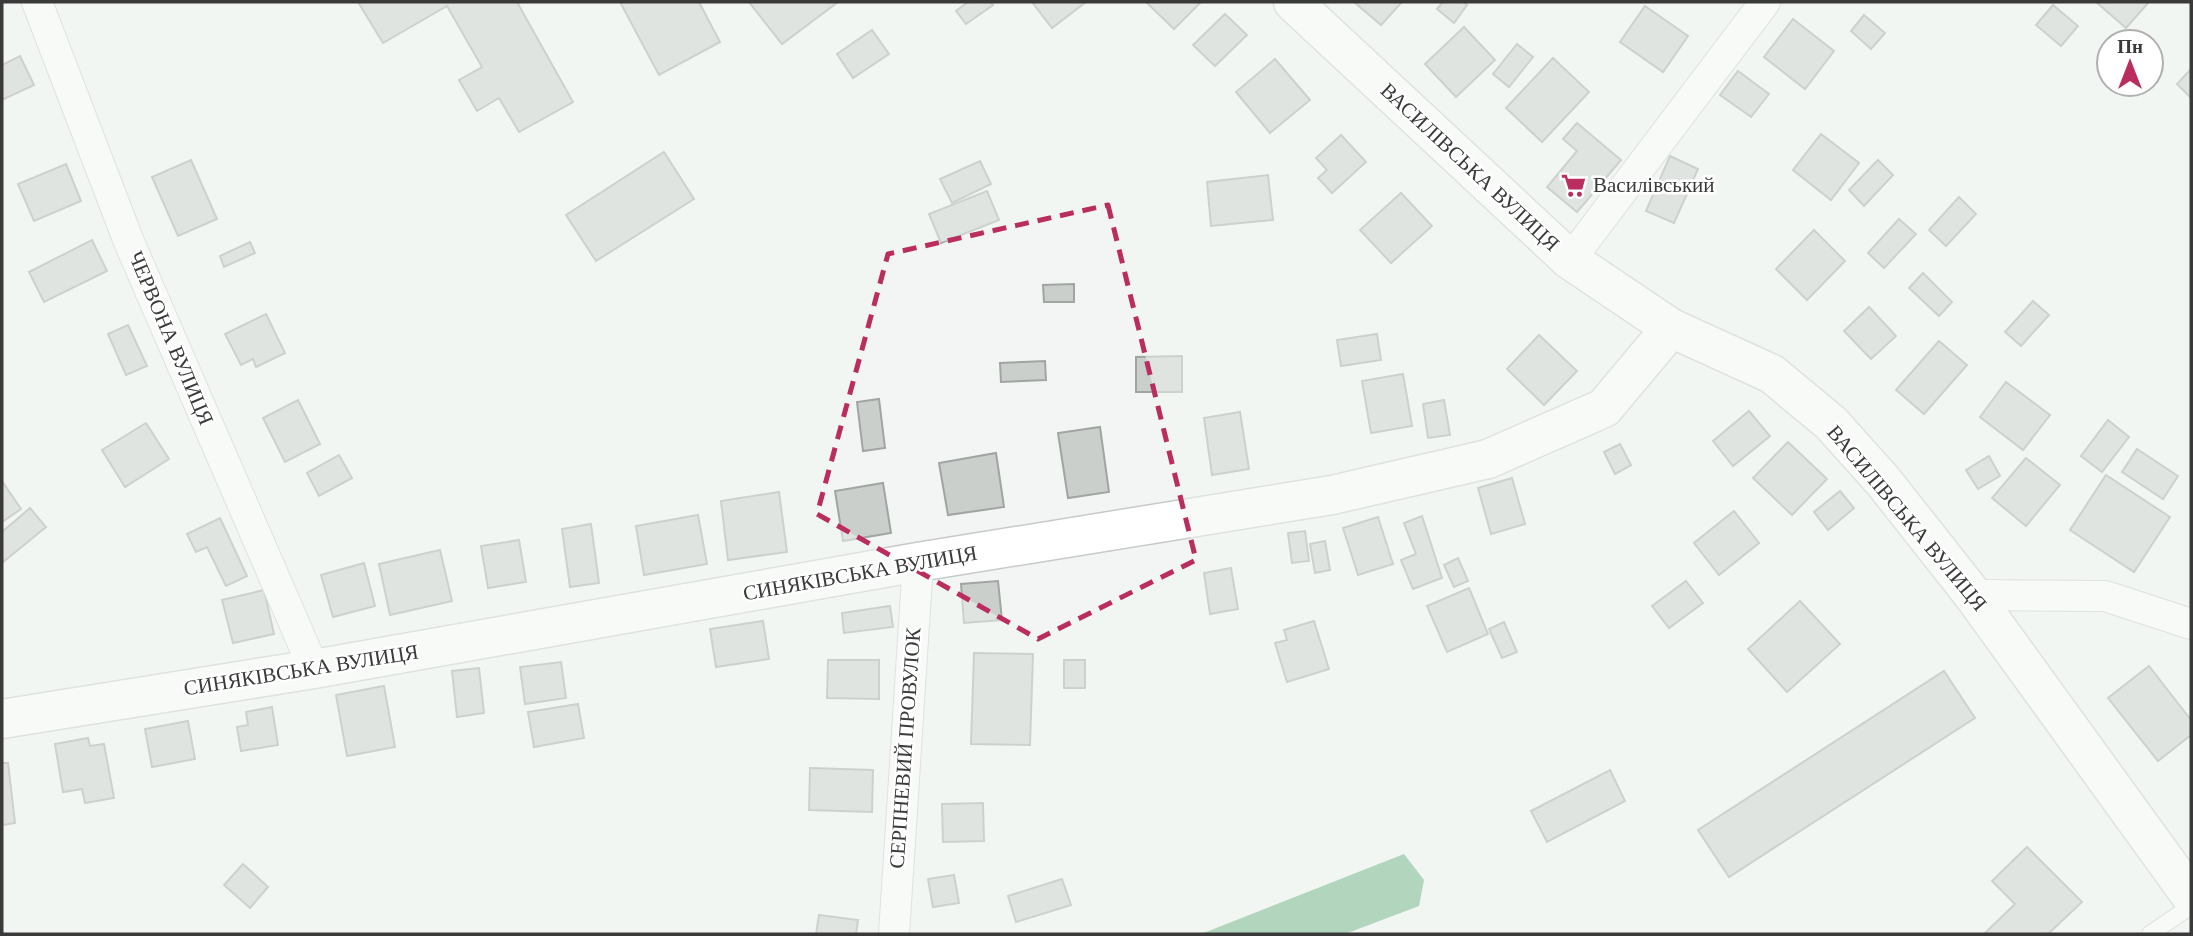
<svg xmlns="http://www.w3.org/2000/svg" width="2193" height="936" viewBox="0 0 2193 936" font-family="Georgia,serif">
  <rect width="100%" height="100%" fill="#f2f5f3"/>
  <polygon fill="#64ae7e" points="1404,854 1424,880 1419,906 1345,934 1201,934"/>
  <g fill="#cbcfcc" stroke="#a1a5a2" stroke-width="2">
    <polygon points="358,2 517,2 573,102 519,132 499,98 477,111 459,80 482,67 447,6 383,43"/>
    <polygon points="620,2 699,2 720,42 659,75"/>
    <polygon points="749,2 838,2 782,44"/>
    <polygon points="968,2 990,2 993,5 966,24 956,11"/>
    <polygon points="1032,2 1086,2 1052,28"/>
    <polygon points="1146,2 1201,2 1174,29"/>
    <polygon points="1354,2 1402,2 1381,25"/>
    <polygon points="1443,2 1463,2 1467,5 1454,23 1437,9"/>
    <polygon points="2096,2 2149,2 2126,28"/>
    <polygon points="2053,5 2078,26 2061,46 2036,25"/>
    <polygon points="1645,6 1688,36 1663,72 1620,42"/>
    <polygon points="1225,14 1247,35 1215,66 1193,45"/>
    <polygon points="1864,15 1885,33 1871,49 1851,31"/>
    <polygon points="1793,19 1834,51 1805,89 1764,57"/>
    <polygon points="1464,27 1495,60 1456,97 1425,64"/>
    <polygon points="872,30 889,54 853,78 837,54"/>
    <polygon points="1517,44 1533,57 1509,87 1493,74"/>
    <polygon points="20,56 34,85 2,100 2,65"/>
    <polygon points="1553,58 1589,92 1542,142 1506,108"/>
    <polygon points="1275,59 1310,100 1270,133 1236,92"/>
    <polygon points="2191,69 2191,98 2177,84"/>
    <polygon points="1738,71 1769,94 1751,117 1720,95"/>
    <polygon points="1577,123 1621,160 1577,212 1547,187 1577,151 1563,139"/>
    <polygon points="1821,134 1859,163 1831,200 1793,170"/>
    <polygon points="1341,135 1366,162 1332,193 1318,178 1327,170 1316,158"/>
    <polygon points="664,152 694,199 596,261 566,215"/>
    <polygon points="1670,156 1698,169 1674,223 1646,211"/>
    <polygon points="191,160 217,219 178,236 152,177"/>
    <polygon points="1878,160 1893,175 1864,206 1849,190"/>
    <polygon points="980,161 991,184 952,203 940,179"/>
    <polygon points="66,164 81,201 34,221 18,184"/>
    <polygon points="1268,175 1273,220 1211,226 1207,182"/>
    <polygon points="987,191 999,220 941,243 929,214"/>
    <polygon points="1401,193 1432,226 1391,263 1360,230"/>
    <polygon points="1959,197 1976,214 1946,246 1929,230"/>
    <polygon points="1899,219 1916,234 1884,268 1868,253"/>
    <polygon points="1814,230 1845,261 1807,300 1776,269"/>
    <polygon points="92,240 107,271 44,302 29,272"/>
    <polygon points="250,242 255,253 224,267 220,256"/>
    <polygon points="1923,273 1952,302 1939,316 1909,288"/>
    <polygon points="1074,284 1074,302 1044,302 1043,285"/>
    <polygon points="2033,301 2049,315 2021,346 2005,332"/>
    <polygon points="1869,307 1896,336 1871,359 1844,331"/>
    <polygon points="266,314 285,353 256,367 253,359 241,365 225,334"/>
    <polygon points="128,325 147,366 126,375 108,334"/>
    <polygon points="1377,334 1381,360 1341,366 1337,340"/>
    <polygon points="1539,335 1577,371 1544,405 1507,369"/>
    <polygon points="1939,341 1967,365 1924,414 1896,390"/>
    <polygon points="1182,356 1182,392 1136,392 1136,357"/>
    <polygon points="1045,361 1046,380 1001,382 1000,363"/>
    <polygon points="1403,374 1412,426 1371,433 1362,381"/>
    <polygon points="2006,382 2050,415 2023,450 1980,417"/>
    <polygon points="879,399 885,448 863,451 857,402"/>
    <polygon points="298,400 320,444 285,462 263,418"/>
    <polygon points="1444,400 1450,435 1428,438 1423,404"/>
    <polygon points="1749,411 1770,436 1733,466 1713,441"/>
    <polygon points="1240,412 1249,469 1212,475 1204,418"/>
    <polygon points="2108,420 2129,437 2102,472 2081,456"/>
    <polygon points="146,423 169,459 125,487 102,450"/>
    <polygon points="1100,427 1109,492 1068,498 1058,433"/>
    <polygon points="1788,442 1827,479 1792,515 1753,478"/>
    <polygon points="1620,444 1631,465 1615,474 1604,452"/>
    <polygon points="2137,449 2178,476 2163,499 2122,472"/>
    <polygon points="996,453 1004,507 948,515 939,463"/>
    <polygon points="339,455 352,478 319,496 307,473"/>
    <polygon points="1989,456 2000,476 1978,489 1966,470"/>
    <polygon points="2026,458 2060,485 2026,526 1992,498"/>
    <polygon points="2106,475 2170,517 2134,572 2070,530"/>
    <polygon points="1512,478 1525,524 1491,534 1478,488"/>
    <polygon points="2,481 21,509 2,522"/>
    <polygon points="883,483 891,533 843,541 835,491"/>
    <polygon points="1840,491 1854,508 1828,530 1814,512"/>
    <polygon points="779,492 787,552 728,560 721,501"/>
    <polygon points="30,508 46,527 2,563 2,532"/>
    <polygon points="1734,511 1759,543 1719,575 1694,543"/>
    <polygon points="698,515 707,564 644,575 636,526"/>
    <polygon points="1422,516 1442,578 1413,589 1401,560 1416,554 1404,523"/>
    <polygon points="1378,517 1393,564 1358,575 1343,528"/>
    <polygon points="220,518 247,576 226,586 207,547 196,552 187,534"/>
    <polygon points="591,524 599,583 570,587 562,529"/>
    <polygon points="1305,531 1309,561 1292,563 1288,533"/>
    <polygon points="519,540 526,582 488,588 481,546"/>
    <polygon points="1325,541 1330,570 1315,573 1310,544"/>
    <polygon points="440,550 452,601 390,615 379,564"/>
    <polygon points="1458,558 1468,581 1454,587 1444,565"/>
    <polygon points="364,563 375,606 333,617 321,575"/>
    <polygon points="1231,568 1238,609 1210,614 1204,573"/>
    <polygon points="998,581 1002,620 964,623 961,584"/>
    <polygon points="1686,581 1703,603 1669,628 1652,606"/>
    <polygon points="1469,588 1488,634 1447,652 1427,606"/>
    <polygon points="264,590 274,634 233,643 222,600"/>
    <polygon points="1800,601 1840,644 1787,692 1748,649"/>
    <polygon points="890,606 893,627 844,633 842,613"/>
    <polygon points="763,621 769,659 716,667 710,629"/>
    <polygon points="1314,621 1329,669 1287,682 1275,643 1287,640 1284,630"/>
    <polygon points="1504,622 1517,652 1502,658 1489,629"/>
    <polygon points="974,653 1033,654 1030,745 971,744"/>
    <polygon points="828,660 879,660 879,699 827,698"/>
    <rect x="1064" y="660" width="21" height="28"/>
    <polygon points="561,662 566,698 525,704 520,667"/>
    <polygon points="2149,666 2191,720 2191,735 2158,761 2108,698"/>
    <polygon points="479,668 484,713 457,717 452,671"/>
    <polygon points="1944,671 1975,718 1729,877 1698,830"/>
    <polygon points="384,686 395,747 347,756 336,695"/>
    <polygon points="578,704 584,738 534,747 528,712"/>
    <polygon points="272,707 278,745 241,751 237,727 248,725 246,712"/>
    <polygon points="188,721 195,759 152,767 145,729"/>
    <polygon points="88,738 90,746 104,744 114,798 85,803 82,789 63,792 55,744"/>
    <polygon points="2,763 8,763 15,823 2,825"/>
    <polygon points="810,768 873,770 872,812 809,810"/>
    <polygon points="1610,770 1625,801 1547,842 1531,811"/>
    <polygon points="983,803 984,841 943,842 942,804"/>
    <polygon points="2027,847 2082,902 2048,934 1984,934 2015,904 1992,881"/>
    <polygon points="243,864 268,887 250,908 224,885"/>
    <polygon points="954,875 959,903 933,907 928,879"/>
    <polygon points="1062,879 1071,905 1016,922 1008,896"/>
    <polygon points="819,915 858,920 856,934 816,934"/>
  </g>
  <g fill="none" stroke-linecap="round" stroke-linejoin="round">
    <defs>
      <polyline id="service" points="2150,934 2191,906"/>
      <g id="minor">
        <polyline points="37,2 129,242 314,669"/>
        <polyline points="1570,260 1765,2"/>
        <polyline points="1973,595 2105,596 2191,624"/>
        <polyline points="894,934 918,562"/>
      </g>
      <g id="tertiary">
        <polyline points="1293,2 1570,260 1671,328 1772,374 1831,423 1883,481 1973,595 2191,896"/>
        <polyline points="2,719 314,669 918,562 1332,495 1488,459 1604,408 1671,328"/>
      </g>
    </defs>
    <use href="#service" stroke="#c7cac8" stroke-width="18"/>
    <use href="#minor" stroke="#c7cac8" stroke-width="32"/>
    <use href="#tertiary" stroke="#c7cac8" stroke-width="41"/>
    <use href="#service" stroke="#fff" stroke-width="16"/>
    <use href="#minor" stroke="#fff" stroke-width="30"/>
    <use href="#tertiary" stroke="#fff" stroke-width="38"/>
  </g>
  <path d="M0 0H2193V936H0ZM1108,205L1196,560L1038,639L817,514L888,254Z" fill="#f2f5f3" fill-opacity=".55" fill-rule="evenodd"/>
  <path fill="none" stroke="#ba2d5f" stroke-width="5" stroke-dasharray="14 9" stroke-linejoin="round" d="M1108,205L1196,560L1038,639L817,514L888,254Z"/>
  <defs>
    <symbol id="supermarket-bare" viewBox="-9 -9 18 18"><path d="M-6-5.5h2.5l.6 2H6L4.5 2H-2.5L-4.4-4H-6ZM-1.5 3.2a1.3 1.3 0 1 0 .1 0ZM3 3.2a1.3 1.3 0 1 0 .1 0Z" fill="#ba2d5f" stroke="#fff" stroke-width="2.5" paint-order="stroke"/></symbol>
  </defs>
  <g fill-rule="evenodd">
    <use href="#supermarket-bare" x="1556" y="168" width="35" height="35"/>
  </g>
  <g text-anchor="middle" stroke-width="5" stroke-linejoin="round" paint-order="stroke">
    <g font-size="21" fill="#393a39" stroke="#fff">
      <text transform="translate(1470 167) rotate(43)" y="7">ВАСИЛІВСЬКА ВУЛИЦЯ</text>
      <text transform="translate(171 338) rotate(67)" y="7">ЧЕРВОНА ВУЛИЦЯ</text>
      <text transform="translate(1907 518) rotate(50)" y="7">ВАСИЛІВСЬКА ВУЛИЦЯ</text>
      <text transform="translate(860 573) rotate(-10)" y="7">СИНЯКІВСЬКА ВУЛИЦЯ</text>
      <text transform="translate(301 670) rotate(-9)" y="7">СИНЯКІВСЬКА ВУЛИЦЯ</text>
      <text transform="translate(905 748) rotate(-86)" y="7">СЕРПНЕВИЙ ПРОВУЛОК</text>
    </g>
    <g font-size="21" fill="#393a39" stroke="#fff" text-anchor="start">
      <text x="1593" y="192">Василівський</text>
    </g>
  </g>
  <rect width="2193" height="936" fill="none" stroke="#393a39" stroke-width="7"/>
  <g transform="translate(2130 63)"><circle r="33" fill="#ffffff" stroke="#b0b0b0" stroke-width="2"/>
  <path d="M0-5L12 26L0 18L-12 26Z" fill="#ba2d5f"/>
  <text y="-10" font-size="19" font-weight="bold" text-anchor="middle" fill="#393a39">Пн</text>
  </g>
</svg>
